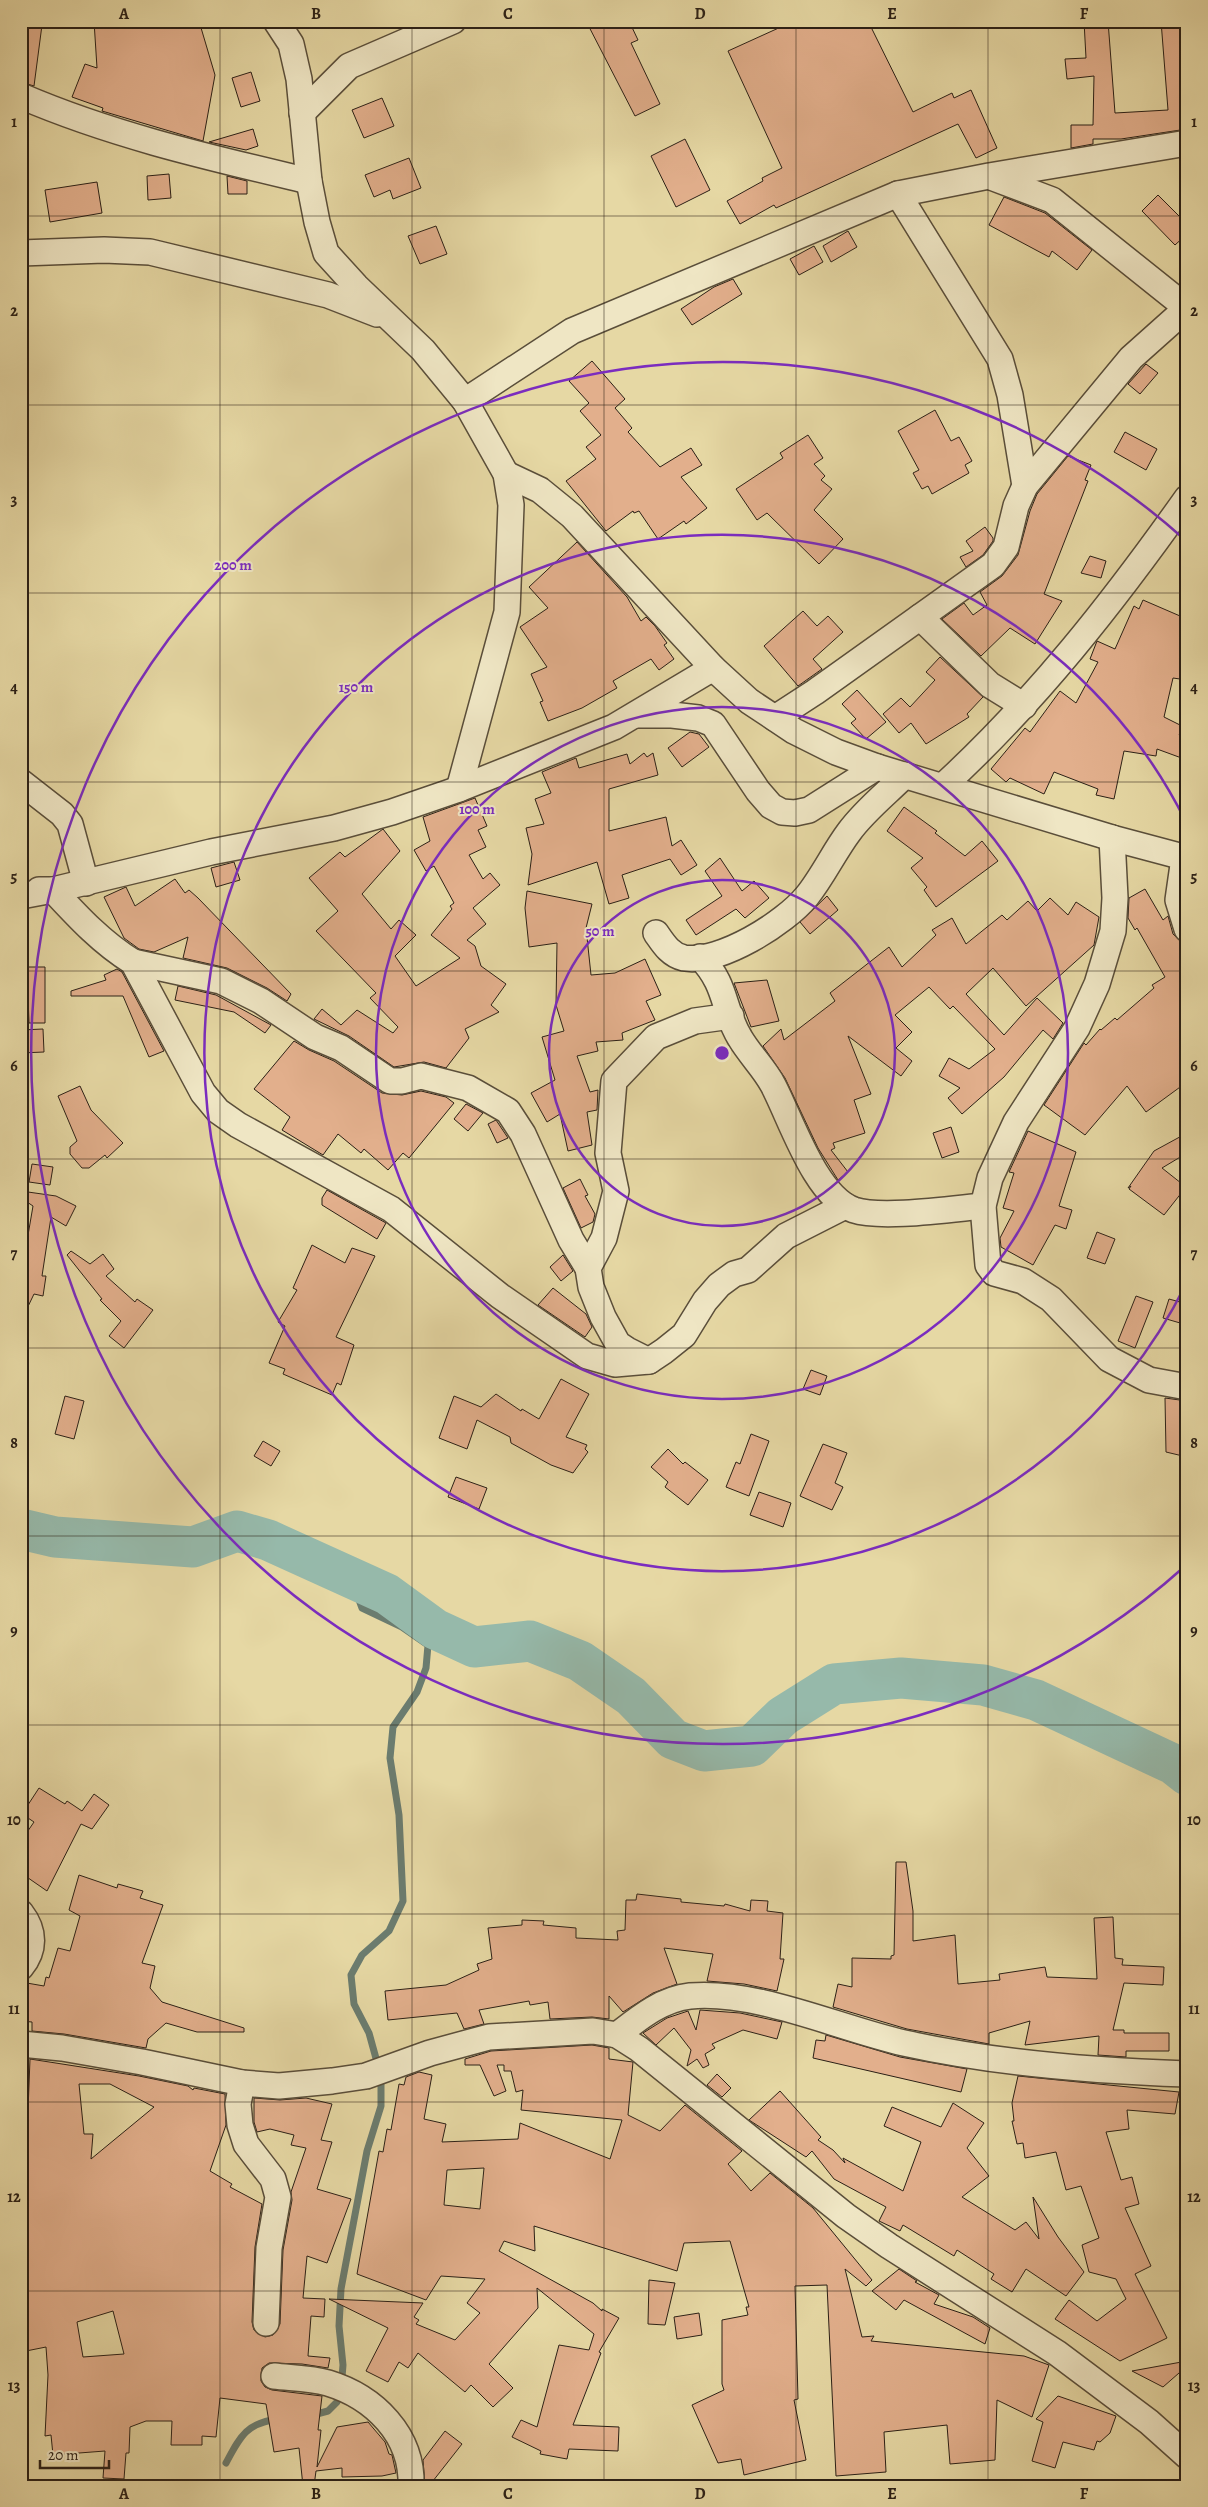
<svg xmlns="http://www.w3.org/2000/svg" width="1208" height="2507" viewBox="0 0 1208 2507" font-family="Alegreya,serif">
  <rect width="100%" height="100%" fill="#e6d8a4"/>
  <filter id="stains"><feTurbulence type="fractalNoise" baseFrequency=".004" numOctaves="4"/><feColorMatrix values="0 0 0 0 .2 0 0 0 0 .09 0 0 0 0 .02 0 0 0 .5 -.17"/></filter>
  <radialGradient id="worn" r=".72"><stop offset=".6" stop-color="#630" stop-opacity="0"/><stop offset="1" stop-color="#630" stop-opacity=".3"/></radialGradient>
  <g fill="none" stroke-linecap="round" stroke-linejoin="round">
    <g stroke="#6b7c6f" stroke-width="7">
      <polyline points="351,1578 362,1608 402,1627 428,1645 426,1668 417,1692 393,1727 390,1758 399,1815 403,1901 389,1931 362,1955 351,1975 354,2004 369,2033 377,2062"/>
      <polyline points="313,2415 328,2411 337,2402 341,2389 343,2365 339,2326 341,2289 367,2151 381,2106 381,2077"/>
      <path d="M226,2463C240,2437 246,2423 278,2419"/>
    </g>
    <polyline stroke="#96b9aa" stroke-width="41" points="21,1529 55,1537 193,1547 237,1531 268,1540 387,1594 435,1629 474,1647 530,1641 580,1661 631,1696 673,1739 704,1751 752,1746 783,1716 834,1684 901,1678 983,1685 1036,1700 1173,1764 1187,1775"/>
  </g>
  <g fill="#e2af8c" stroke="#2b2016" fill-rule="evenodd">
    <polygon points="94,21 199,21 215,75 203,141 102,111 103,108 72,97 85,64 97,68"/>
    <polygon points="586,21 629,21 638,40 631,43 660,104 635,116"/>
    <polygon points="794,21 868,21 913,112 952,93 954,98 971,90 997,148 976,158 958,124 776,208 774,205 740,224 727,201 763,181 762,178 782,168 728,51"/>
    <polygon points="1084,21 1108,21 1115,113 1168,110 1161,21 1183,21 1185,53 1181,53 1187,129 1121,139 1093,139 1093,144 1071,148 1071,125 1093,125 1094,76 1067,79 1065,59 1086,58"/>
    <polygon points="21,23 42,25 34,86 21,82"/>
    <polygon points="251,72 260,101 241,107 232,78"/>
    <polygon points="382,98 394,126 364,138 352,110"/>
    <polygon points="253,129 258,146 246,150 209,142"/>
    <polygon points="685,139 710,190 676,207 651,156"/>
    <polygon points="409,158 421,188 393,199 390,190 374,197 365,175"/>
    <polygon points="169,174 171,198 148,200 147,176"/>
    <polygon points="227,176 247,181 247,194 228,194"/>
    <polygon points="97,182 102,213 50,222 45,190"/>
    <polygon points="1158,195 1187,224 1187,234 1175,245 1142,211"/>
    <polygon points="1004,197 1045,213 1092,250 1077,270 1052,251 1049,257 989,225"/>
    <polygon points="436,226 447,254 420,264 408,236"/>
    <polygon points="848,231 857,247 831,262 823,246"/>
    <polygon points="814,246 823,262 799,275 790,259"/>
    <polygon points="733,279 742,294 692,325 681,309 714,287"/>
    <polygon points="592,361 625,399 615,408 632,428 628,432 660,467 691,448 702,465 681,477 707,508 686,524 684,521 658,539 639,511 634,513 633,511 606,531 566,481 596,459 586,447 601,435 580,411 589,403 569,381"/>
    <polygon points="1146,364 1158,373 1140,394 1128,384"/>
    <polygon points="935,410 951,441 959,437 972,461 965,465 969,473 932,494 928,486 922,489 913,473 919,470 898,431"/>
    <polygon points="1125,432 1157,449 1146,470 1114,452"/>
    <polygon points="808,435 823,458 814,464 825,476 821,480 832,489 814,510 843,539 819,564 767,513 757,520 736,489 783,458 780,453"/>
    <polygon points="1068,456 1091,465 1085,480 1088,481 1044,594 1062,601 1035,644 1010,628 981,656 942,619 964,603 973,615 987,605 980,592 1002,576 1018,555 1030,511 1037,494"/>
    <polygon points="985,527 993,538 993,541 983,555 966,567 960,557 973,551 966,541"/>
    <polygon points="577,542 627,597 641,621 646,617 655,626 667,643 664,645 674,659 659,670 651,659 613,681 617,688 582,708 548,721 540,702 543,701 531,674 547,667 520,627 548,608 529,587"/>
    <polygon points="1090,556 1106,561 1101,578 1081,573"/>
    <polygon points="1143,600 1187,619 1187,680 1173,678 1164,717 1184,727 1179,735 1187,738 1187,760 1157,749 1156,756 1124,751 1114,799 1096,795 1098,789 1054,772 1044,794 1010,778 1006,782 991,769 1025,728 1030,732 1060,691 1076,703 1098,662 1090,659 1097,641 1115,649 1134,606 1139,609"/>
    <polygon points="803,611 817,626 828,616 843,632 813,659 822,669 798,686 764,646"/>
    <polygon points="940,657 983,697 967,714 969,717 926,744 911,723 899,733 883,714 901,698 910,707 935,680 926,672"/>
    <polygon points="857,690 886,722 866,739 851,723 856,719 842,704"/>
    <polygon points="690,732 699,734 709,747 682,767 668,748"/>
    <polygon points="644,753 647,757 653,753 658,775 609,789 609,831 666,817 672,846 681,840 697,865 681,875 670,859 622,875 629,898 609,904 597,862 528,885 532,854 526,828 544,824 535,799 551,793 542,772 576,758 579,768 627,754 630,764"/>
    <polygon points="475,798 487,826 478,830 486,847 469,855 483,879 490,873 500,885 473,908 486,924 467,940 475,946 481,966 506,984 491,1005 499,1012 465,1029 469,1038 446,1068 424,1062 394,1067 349,1036 314,1019 322,1009 341,1025 357,1010 393,1033 398,1027 370,998 376,993 316,931 338,911 309,878 340,852 345,857 383,829 400,851 362,894 391,929 399,920 416,935 395,956 416,986 460,958 431,935 452,909 450,906 454,903 434,866 426,871 414,850 430,841 423,817"/>
    <polygon points="904,807 937,831 935,833 965,856 982,841 998,861 936,907 924,890 927,887 911,868 923,858 887,831"/>
    <polygon points="720,858 742,891 754,881 769,898 745,918 736,909 696,935 686,920 722,896 705,871"/>
    <polygon points="234,862 240,880 216,887 211,868"/>
    <polygon points="175,879 185,893 189,890 198,898 291,994 287,1001 267,988 227,968 183,958 188,937 154,952 139,949 124,938 104,897 126,887 135,906"/>
    <polygon points="1145,889 1163,920 1168,916 1173,934 1187,948 1187,1082 1146,1112 1127,1086 1085,1135 1044,1105 1084,1043 1086,1045 1100,1029 1101,1030 1115,1018 1117,1020 1154,988 1152,985 1165,977 1137,928 1135,930 1128,918 1129,898"/>
    <polygon points="527,891 592,904 586,928 591,975 615,973 645,959 661,995 646,1001 655,1020 622,1033 623,1040 596,1042 598,1051 577,1056 590,1092 598,1090 597,1110 587,1112 592,1145 568,1151 560,1114 547,1122 531,1093 555,1080 542,1037 564,1031 556,1005 557,943 529,947 525,908"/>
    <polygon points="827,896 838,910 810,934 800,922"/>
    <polygon points="1050,898 1068,915 1076,902 1099,917 1094,945 1026,1006 993,968 966,994 1004,1035 1037,998 1063,1023 1053,1039 1043,1030 1004,1077 962,1114 948,1098 960,1088 939,1076 949,1058 969,1069 995,1049 953,1006 950,1009 929,987 895,1015 912,1032 896,1048 912,1061 901,1076 848,1036 871,1094 854,1100 865,1133 833,1143 835,1148 831,1150 848,1172 838,1180 818,1148 785,1078 763,1046 781,1029 784,1040 835,1001 830,993 889,947 902,967 936,935 932,930 952,918 966,944 1002,915 1007,920 1028,901 1037,911"/>
    <polygon points="27,967 45,967 45,1023 29,1023 28,996 21,996 21,971 27,971"/>
    <polygon points="117,969 122,972 164,1051 149,1057 123,996 71,996 71,991 106,980 104,975"/>
    <polygon points="767,980 779,1021 751,1027 734,983"/>
    <polygon points="178,986 216,995 271,1025 265,1033 234,1012 175,1000"/>
    <polygon points="43,1029 44,1052 21,1053 21,1030"/>
    <polygon points="294,1041 309,1050 334,1061 382,1093 402,1095 421,1091 446,1097 454,1103 409,1158 403,1153 388,1170 364,1149 361,1153 338,1134 323,1155 282,1130 290,1117 254,1089"/>
    <polygon points="80,1086 91,1110 123,1143 107,1158 105,1155 89,1168 82,1168 70,1154 70,1147 77,1141 58,1096"/>
    <polygon points="466,1104 483,1113 468,1131 454,1119"/>
    <polygon points="496,1120 508,1138 497,1143 488,1124"/>
    <polygon points="951,1127 959,1152 942,1158 933,1133"/>
    <polygon points="1028,1131 1076,1152 1059,1206 1072,1210 1066,1229 1055,1225 1033,1265 1001,1247 1000,1238 1014,1211 1003,1208 1014,1173 1009,1172"/>
    <polygon points="1187,1133 1187,1153 1162,1168 1186,1187 1164,1215 1129,1189 1131,1186 1128,1188 1154,1151"/>
    <polygon points="32,1164 53,1167 50,1185 29,1182"/>
    <polygon points="580,1179 588,1195 585,1196 595,1214 593,1222 581,1228 563,1188"/>
    <polygon points="327,1190 386,1223 377,1239 322,1205 322,1198"/>
    <polygon points="21,1191 56,1196 76,1206 66,1226 51,1217 42,1276 46,1276 43,1296 34,1294 21,1321 21,1241 27,1241 33,1206 21,1198"/>
    <polygon points="1097,1232 1115,1239 1105,1264 1087,1258"/>
    <polygon points="312,1245 345,1263 352,1248 375,1256 336,1337 354,1345 341,1385 337,1383 332,1395 283,1374 285,1369 269,1363 285,1326 278,1322 297,1290 293,1288"/>
    <polygon points="71,1251 90,1264 103,1254 114,1269 106,1276 135,1302 137,1299 153,1310 124,1348 109,1336 121,1321 100,1300 102,1299 67,1255"/>
    <polygon points="563,1255 573,1271 561,1281 550,1267"/>
    <polygon points="553,1288 586,1314 592,1327 585,1337 538,1305"/>
    <polygon points="1136,1296 1153,1302 1135,1348 1118,1341"/>
    <polygon points="1169,1299 1187,1304 1187,1325 1163,1318"/>
    <polygon points="811,1370 827,1376 820,1395 803,1389"/>
    <polygon points="561,1379 589,1394 566,1437 587,1445 585,1449 588,1452 573,1473 551,1465 511,1443 510,1437 477,1420 467,1449 439,1438 454,1396 481,1407 496,1394 521,1411 522,1409 539,1419"/>
    <polygon points="65,1396 84,1401 74,1439 55,1434"/>
    <polygon points="1165,1398 1187,1401 1187,1457 1166,1452"/>
    <polygon points="751,1434 769,1441 749,1496 726,1487 736,1462 740,1464"/>
    <polygon points="263,1441 280,1451 271,1466 254,1456"/>
    <polygon points="823,1444 847,1453 835,1483 843,1487 832,1510 800,1496"/>
    <polygon points="668,1449 683,1464 685,1462 708,1480 688,1505 665,1487 668,1482 651,1467"/>
    <polygon points="456,1477 487,1488 479,1509 448,1497"/>
    <polygon points="759,1492 791,1503 783,1527 750,1515"/>
    <polygon points="39,1788 65,1804 67,1801 82,1811 94,1794 109,1805 92,1829 81,1824 47,1891 21,1873 21,1841 34,1822 22,1814"/>
    <polygon points="896,1862 906,1862 913,1911 913,1941 955,1935 958,1984 1000,1980 999,1974 1045,1967 1047,1977 1097,1979 1094,1918 1113,1917 1115,1958 1123,1959 1122,1965 1164,1967 1163,1985 1124,1983 1113,2030 1124,2030 1124,2033 1169,2033 1169,2051 1126,2051 1126,2057 1098,2055 1099,2036 1025,2045 1030,2021 989,2033 989,2044 907,2029 833,2007 838,1984 852,1987 852,1958 891,1959 891,1956 894,1955"/>
    <polygon points="79,1875 117,1888 118,1884 143,1891 140,1898 163,1905 142,1963 155,1966 150,1988 162,2002 244,2028 244,2032 197,2032 166,2023 148,2039 146,2048 64,2034 32,2031 32,2022 21,2021 21,1982 44,1986 46,1977 49,1978 58,1948 70,1951 80,1916 69,1910"/>
    <polygon points="637,1894 681,1899 681,1902 724,1906 725,1904 750,1911 751,1900 768,1901 767,1911 783,1913 780,1959 784,1959 777,1991 744,1984 707,1981 713,1954 664,1948 677,1984 653,1993 623,2012 609,1996 609,2019 592,2017 550,2019 548,2002 530,2005 529,2001 479,2010 484,2024 464,2029 457,2013 388,2020 385,1991 446,1985 479,1970 477,1964 492,1959 488,1928 522,1925 522,1920 544,1921 543,1925 576,1928 576,1938 618,1940 617,1931 625,1930 626,1900 636,1900"/>
    <polygon points="700,2010 740,2013 782,2022 777,2039 743,2030 712,2044 715,2048 705,2054 709,2065 703,2068 697,2059 687,2066 691,2050 674,2028 656,2045 643,2033 667,2018 688,2011 696,2030"/>
    <polygon points="826,2035 900,2057 967,2069 961,2092 813,2058 816,2040 825,2041"/>
    <path d="M592,2045L609,2048V2059L633,2062L628,2115L660,2131L685,2105L742,2151L728,2164L751,2191L770,2173L813,2208L872,2280L866,2286L845,2269L862,2337L874,2336L871,2341L1024,2356L1049,2365L1032,2417L997,2400L995,2460L950,2464L947,2425L884,2432L886,2472L836,2476L827,2285L795,2286L798,2399L794,2400L806,2460L744,2475L741,2459L718,2463L692,2405L724,2390L722,2384V2320L748,2315L746,2307H749L730,2241L684,2243L677,2271L534,2226L535,2251L504,2241L499,2251L593,2303L602,2311V2309L619,2318L599,2352L601,2353L573,2425L619,2427L618,2451L569,2449L567,2459L540,2454L541,2451L512,2437L521,2420L537,2427L559,2345L589,2350L594,2334L537,2288L538,2308L489,2364L513,2388L493,2407L471,2385L465,2392L418,2353L408,2368L399,2362L388,2382L366,2371L388,2328L329,2299L423,2303L414,2317L419,2320L416,2324L455,2340L480,2313L467,2303L485,2279L441,2276L426,2300L357,2274L379,2151L383,2152L387,2129L391,2130L399,2084L404,2085L406,2077L419,2072L432,2075L424,2119L446,2124L442,2142L518,2139L520,2123L610,2159L622,2120L521,2110L523,2090L516,2092L511,2071H504V2065H497L506,2091L494,2096L480,2065H465V2059L491,2051ZM484,2168L480,2209L444,2205L447,2170Z"/>
    <path d="M30,2059L139,2076L188,2086L193,2090L194,2088L225,2094L226,2125L210,2171L232,2184L230,2187L262,2204L255,2247L252,2322L254,2330L265,2337L273,2335L280,2324L283,2250L292,2200L291,2192L306,2148L291,2145L294,2135L270,2129L257,2132L254,2122V2098L280,2100L306,2098L332,2104L321,2140L332,2142L317,2189L351,2199L327,2263L307,2256L303,2298L325,2299L324,2317L311,2316L308,2356L330,2358L328,2368L302,2364L269,2363L262,2368L261,2381L265,2387L272,2390L322,2396L318,2430H321L317,2467L337,2427L368,2422L385,2442L389,2454L392,2455L396,2473L382,2476L342,2477V2468L316,2471L314,2486H303L299,2448L274,2452L266,2404L220,2398L216,2437L202,2436V2445H171L172,2421H146L130,2427L129,2453H126L124,2479L103,2478L105,2451L53,2455L51,2435L45,2436L48,2375L46,2347L21,2352V2163L26,2162ZM79,2084H110L154,2107L91,2159L93,2134H84ZM113,2311L124,2354L83,2357L77,2322Z"/>
    <polygon points="717,2074 731,2088 722,2097 707,2085"/>
    <polygon points="1018,2076 1179,2092 1175,2114 1127,2110 1129,2129 1106,2132 1121,2180 1132,2177 1139,2204 1125,2208 1151,2266 1135,2274 1167,2338 1120,2361 1055,2319 1069,2300 1097,2321 1126,2299 1116,2279 1089,2272 1082,2245 1099,2238 1081,2186 1066,2190 1056,2152 1025,2158 1023,2143 1017,2144 1012,2121 1014,2121 1012,2103"/>
    <polygon points="780,2091 821,2137 818,2140 833,2150 845,2163 843,2158 903,2191 921,2142 884,2126 892,2107 941,2127 953,2103 984,2123 967,2148 989,2176 962,2197 1015,2230 1026,2222 1039,2239 1033,2197 1058,2237 1084,2272 1066,2296 1026,2269 1012,2292 991,2279 994,2274 957,2250 954,2256 903,2225 900,2231 879,2221 886,2207 834,2179 812,2151 806,2157 749,2120"/>
    <polygon points="899,2269 917,2281 915,2282 939,2295 934,2304 973,2317 990,2328 985,2344 904,2300 896,2310 872,2291"/>
    <polygon points="649,2280 675,2283 665,2325 648,2324"/>
    <polygon points="699,2313 702,2335 677,2339 674,2317"/>
    <polygon points="1187,2361 1187,2366 1163,2387 1132,2371"/>
    <polygon points="1058,2396 1116,2416 1110,2433 1100,2442 1097,2441 1094,2450 1063,2442 1055,2468 1032,2461 1043,2422 1036,2419"/>
    <polygon points="445,2431 462,2444 429,2486 425,2486 423,2460"/>
  </g>
  <g fill="none" stroke-linecap="round" stroke-linejoin="round">
    <defs>
      <g id="minor">
        <polyline points="276,21 291,44 299,79 309,181 317,222 326,253 356,286 423,350 465,401 506,474 511,505 507,612 459,789"/>
        <path d="M21,96C114,136 212,158 309,181"/>
        <polyline points="302,113 349,66 453,21"/>
        <polyline points="991,177 1052,200 1187,308"/>
        <polyline points="898,194 1000,359 1010,395 1025,486"/>
        <polyline points="21,253 104,250 150,252 328,295 377,314"/>
        <polyline points="465,401 572,331 898,194 989,176 1187,143"/>
        <polyline points="506,474 540,490 572,516 713,668 749,701 794,731 836,752 877,767 1112,838 1187,858"/>
        <polyline points="920,617 990,685 1024,706"/>
        <polyline points="637,715 672,715 698,718 713,724 758,791 771,806 782,812 795,813 809,810 877,767"/>
        <polyline points="775,718 815,692 993,565 1006,547 1016,506 1025,486 1131,358 1187,308"/>
        <polyline points="21,782 62,814 70,824 86,883"/>
        <path d="M943,786C1036,701 1114,601 1187,498"/>
        <polyline points="1112,838 1115,898 1113,931 1097,984 1077,1028 1016,1122 990,1178 983,1206 988,1265 994,1273 1023,1281 1051,1299 1109,1359 1149,1380 1187,1387"/>
        <polyline points="1184,858 1178,900 1187,929"/>
        <polyline points="39,890 53,890 211,852 334,828 392,812 459,789 614,727 713,668"/>
        <path d="M21,896L53,890C78,917 102,943 133,962L203,1093L218,1111L238,1125L391,1209L500,1296L587,1356L615,1364L649,1361L664,1351L684,1335L705,1301L719,1285L734,1274L748,1270L786,1236L845,1206"/>
        <path d="M656,933C663,943 670,955 684,958C720,964 785,923 807,896C823,876 834,852 849,832C864,811 887,793 905,775"/>
        <path d="M700,957C728,986 722,1009 740,1038C750,1055 764,1068 773,1085C791,1119 815,1196 854,1210C881,1219 951,1209 983,1206"/>
        <polyline points="133,962 221,981 261,1001 315,1037 341,1048 390,1081 402,1081 421,1076 468,1088 508,1111 523,1134 571,1240 588,1268"/>
        <polyline points="649,1361 627,1350 618,1344 603,1317 591,1287 588,1268 604,1238 616,1191 608,1153 614,1081 656,1037 695,1021 731,1016"/>
        <path d="M21,1913C35,1931 35,1950 21,1967"/>
        <path d="M617,2035C639,2018 662,1999 690,1996C757,1990 838,2028 904,2043C994,2063 1095,2071 1187,2074"/>
        <polyline points="21,2044 62,2048 142,2062 242,2083 279,2086 332,2081 366,2076 430,2053 489,2037 593,2031 617,2035 639,2049 846,2216 889,2246 1057,2353 1149,2422 1187,2456"/>
        <polyline points="242,2083 238,2104 240,2125 246,2144 273,2179 278,2197 269,2248 266,2323"/>
        <path d="M274,2376C291,2378 311,2378 328,2383C374,2397 413,2435 411,2486"/>
      </g>
    </defs>
    <use href="#minor" stroke="#5a4e3a" stroke-width="28"/>
    <use href="#minor" stroke="#efe6c4" stroke-width="25"/>
  </g>
  <path fill="none" stroke="#2b2016" stroke-width="1" stroke-opacity="0.55" d="M220,21V2486M412,21V2486M604,21V2486M796,21V2486M988,21V2486M21,216H1187M21,405H1187M21,593H1187M21,782H1187M21,971H1187M21,1159H1187M21,1348H1187M21,1536H1187M21,1725H1187M21,1914H1187M21,2102H1187M21,2291H1187"/>
  <g fill="none" stroke="#7b2cbf" stroke-width="2.5">
    <circle cx="722" cy="1053" r="173"/>
    <circle cx="722" cy="1053" r="346"/>
    <path d="M1186 1284A518 518 0 1 1 1186 822"/>
    <path d="M1184 1567A691 691 0 1 1 1184 539"/>
  </g>
  <circle cx="722" cy="1053" r="8" fill="#7b2cbf" stroke="#efe6c4" stroke-width="2.5"/>
  <g font-size="15" text-anchor="middle" font-weight="bold" fill="#7b2cbf" stroke="#efe6c4" stroke-width="4" stroke-linejoin="round" paint-order="stroke">
    <text x="233" y="570">200 m</text>
    <text x="356" y="692">150 m</text>
    <text x="477" y="814">100 m</text>
    <text x="600" y="936">50 m</text>
  </g>
  <rect width="1208" height="2507" fill="none" stroke="#e6d8a4" stroke-width="55"/>
  <path d="M40 2460v8h69v-8" fill="none" stroke="#2b2016" stroke-width="2.5"/>
  <text x="48" y="2460" font-size="15" fill="#2b2016" stroke="#efe6c4" stroke-width="4" paint-order="stroke">20 m</text>
  <rect x="28" y="28" width="1152" height="2452" fill="none" stroke="#2b2016" stroke-width="2"/>
  <g font-size="16" text-anchor="middle" font-weight="bold" fill="#2b2016">
    <text x="124" y="19">A</text>
    <text x="316" y="19">B</text>
    <text x="508" y="19">C</text>
    <text x="700" y="19">D</text>
    <text x="892" y="19">E</text>
    <text x="1084" y="19">F</text>
    <text x="14" y="127">1</text>
    <text x="1194" y="127">1</text>
    <text x="14" y="316">2</text>
    <text x="1194" y="316">2</text>
    <text x="14" y="505">3</text>
    <text x="1194" y="505">3</text>
    <text x="14" y="693">4</text>
    <text x="1194" y="693">4</text>
    <text x="14" y="882">5</text>
    <text x="1194" y="882">5</text>
    <text x="14" y="1071">6</text>
    <text x="1194" y="1071">6</text>
    <text x="14" y="1259">7</text>
    <text x="1194" y="1259">7</text>
    <text x="14" y="1448">8</text>
    <text x="1194" y="1448">8</text>
    <text x="14" y="1636">9</text>
    <text x="1194" y="1636">9</text>
    <text x="14" y="1825">10</text>
    <text x="1194" y="1825">10</text>
    <text x="14" y="2014">11</text>
    <text x="1194" y="2014">11</text>
    <text x="14" y="2202">12</text>
    <text x="1194" y="2202">12</text>
    <text x="14" y="2391">13</text>
    <text x="1194" y="2391">13</text>
    <text x="124" y="2499">A</text>
    <text x="316" y="2499">B</text>
    <text x="508" y="2499">C</text>
    <text x="700" y="2499">D</text>
    <text x="892" y="2499">E</text>
    <text x="1084" y="2499">F</text>
  </g>
  <rect width="100%" height="100%" filter="url(#stains)"/>
  <rect width="100%" height="100%" fill="url(#worn)"/>
</svg>
